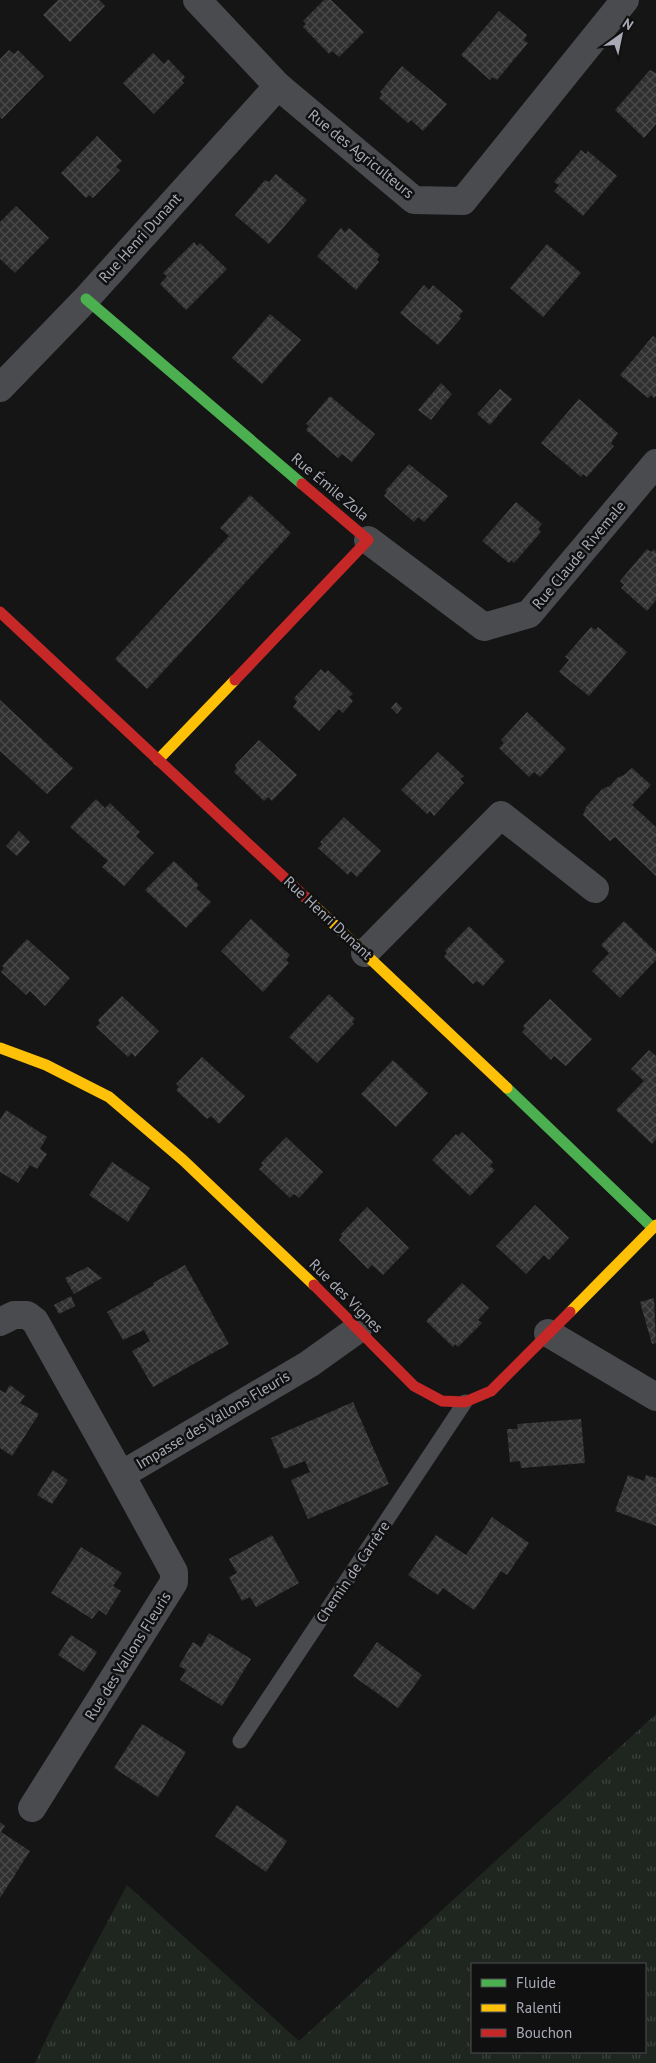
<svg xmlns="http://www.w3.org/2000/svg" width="656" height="2063" viewBox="0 0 656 2063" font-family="'PT Sans',sans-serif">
  <defs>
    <pattern id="grass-tufts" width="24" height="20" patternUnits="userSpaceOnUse" patternTransform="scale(1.25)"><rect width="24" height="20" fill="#1f2620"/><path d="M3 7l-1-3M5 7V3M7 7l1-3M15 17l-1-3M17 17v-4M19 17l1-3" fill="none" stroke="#3d433e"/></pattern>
    <pattern id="building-cross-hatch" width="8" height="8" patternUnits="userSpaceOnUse" patternTransform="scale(1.25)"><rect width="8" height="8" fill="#303031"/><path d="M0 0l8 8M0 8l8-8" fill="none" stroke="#4b4b4d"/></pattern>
  </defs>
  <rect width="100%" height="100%" fill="#151516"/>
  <path fill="url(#grass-tufts)" fill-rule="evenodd" d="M656,1714V2063H35L54,2022L127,1885L299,2041ZM472,1964H645V2052H472Z"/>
  <g fill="url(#building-cross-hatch)">
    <polygon points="58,0 99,0 105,6 70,42 43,15"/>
    <polygon points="324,0 331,0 364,32 339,57 332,51 329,54 303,27 306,24 303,21"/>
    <polygon points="499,11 527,35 524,40 528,43 497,80 492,77 490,80 461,55"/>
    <polygon points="9,50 14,54 18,50 44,76 2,119 0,117 0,59"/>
    <polygon points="153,53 164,64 168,59 185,77 182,81 184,83 154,114 123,83"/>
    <polygon points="402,66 447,104 423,131 411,120 408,123 379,98 382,94 380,92"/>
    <polygon points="650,70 656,73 656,124 644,138 615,110"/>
    <polygon points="97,136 122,161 116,167 120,170 93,198 89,195 86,198 61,173"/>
    <polygon points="581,150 586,154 588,151 617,176 583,216 554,191 559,185 554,182"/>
    <polygon points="276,174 307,200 269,244 235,215 265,180 269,182"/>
    <polygon points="16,206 49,238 15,273 0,259 0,222"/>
    <polygon points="341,228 345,232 349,228 380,255 377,259 379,262 356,290 317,256"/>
    <polygon points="194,242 197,246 200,243 227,269 186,310 160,284 167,276 163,273"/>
    <polygon points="547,244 581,273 543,317 510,288"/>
    <polygon points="424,285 429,290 433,285 463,311 459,316 461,318 438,345 400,313"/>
    <polygon points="270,314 301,340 262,384 232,358"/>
    <polygon points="653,336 656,338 656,396 654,398 651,395 648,398 620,375"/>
    <polygon points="441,383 452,394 431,420 418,410"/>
    <polygon points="500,389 512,399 490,425 477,414"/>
    <polygon points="330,396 375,434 352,462 342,454 338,458 306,430 309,426 306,424"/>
    <polygon points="579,399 618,433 611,443 614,446 587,477 583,474 581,477 541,443"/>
    <polygon points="409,464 448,496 424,522 418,517 414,522 384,496 387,492 385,491"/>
    <polygon points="250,495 291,533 147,689 115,659 229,536 220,528"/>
    <polygon points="516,502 542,524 538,529 541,532 514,563 511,560 509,563 482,541"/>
    <polygon points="647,549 651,552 654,549 656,552 656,600 647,611 621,588 624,585 620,581"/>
    <polygon points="591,627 595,630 598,627 627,652 589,696 559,672 569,660 565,657"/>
    <polygon points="321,669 325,673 328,670 353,694 349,697 353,701 343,713 339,709 319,731 293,707 297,702 294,698"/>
    <polygon points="0,700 73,768 47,794 0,751"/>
    <polygon points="396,702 402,708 397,714 391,708"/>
    <polygon points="527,712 566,749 540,777 534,772 529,777 499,748 504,743 501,740"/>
    <polygon points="259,740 297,775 272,801 268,797 264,801 234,772 237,768 235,765"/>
    <polygon points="438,752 464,776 460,779 464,783 434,816 430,811 427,814 401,790"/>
    <polygon points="632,768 651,785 632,805 656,827 656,876 615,837 610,841 583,815 586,807 602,789 610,786 617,778 624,775"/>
    <polygon points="96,799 105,808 110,803 140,832 136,836 154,853 124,886 102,867 108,861 70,827"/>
    <polygon points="344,817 381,851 357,877 351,871 348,875 318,848 322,844 320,842"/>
    <polygon points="19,831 30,842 17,856 6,846"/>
    <polygon points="174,861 199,885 196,888 211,902 186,928 145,890"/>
    <polygon points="251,919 290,955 286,960 289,963 263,992 221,951"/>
    <polygon points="624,921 656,952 656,960 620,998 592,971 609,953 601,945"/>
    <polygon points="469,926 505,961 483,986 477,981 473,984 444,957 447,953 445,951"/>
    <polygon points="27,939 70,978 45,1006 30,991 26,995 1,972 4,968 2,966"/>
    <polygon points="329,994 355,1019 352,1022 354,1024 351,1027 317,1063 289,1037"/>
    <polygon points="122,996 159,1031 135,1057 132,1053 128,1057 96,1027 100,1023 98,1020"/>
    <polygon points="550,999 592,1039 566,1066 554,1056 551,1060 522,1032 525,1028 523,1026"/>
    <polygon points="649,1050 656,1056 656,1139 652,1144 616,1110 644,1081 631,1069"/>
    <polygon points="202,1057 245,1096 219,1124 211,1116 207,1119 176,1090 179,1087 176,1084"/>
    <polygon points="393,1060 428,1093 396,1127 361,1094"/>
    <polygon points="6,1110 47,1137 40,1149 47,1154 37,1169 30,1165 18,1183 0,1172 0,1120"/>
    <polygon points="462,1132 493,1162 490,1166 495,1170 470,1196 432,1160 456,1134 458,1136"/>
    <polygon points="286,1137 323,1172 299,1198 294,1194 290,1198 259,1169 263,1165 261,1163"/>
    <polygon points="112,1162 150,1188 128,1222 89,1195"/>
    <polygon points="535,1205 569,1238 549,1260 544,1255 526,1274 496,1246"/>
    <polygon points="367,1207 409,1248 383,1275 372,1265 368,1269 339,1240 342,1236 341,1234"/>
    <polygon points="185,1265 229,1344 153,1387 132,1351 150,1341 144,1330 123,1340 107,1312 154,1285 153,1283"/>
    <polygon points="88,1267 102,1278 74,1294 65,1278"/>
    <polygon points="462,1283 489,1308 478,1320 482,1323 458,1347 455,1344 453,1347 426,1321"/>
    <polygon points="71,1296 75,1306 59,1314 54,1305"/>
    <polygon points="654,1298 656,1343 652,1344 640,1302"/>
    <polygon points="10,1385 25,1396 20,1403 39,1414 12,1456 0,1448 0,1390 5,1393"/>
    <polygon points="353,1402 389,1484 308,1519 291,1480 310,1472 305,1461 284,1469 271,1438"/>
    <polygon points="581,1419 585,1463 521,1468 520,1461 510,1462 507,1429 518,1429 517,1424"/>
    <polygon points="53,1470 68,1480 52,1504 37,1495"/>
    <polygon points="628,1475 644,1481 646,1475 656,1478 656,1526 615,1511"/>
    <polygon points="492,1517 529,1543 507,1575 501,1571 474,1610 443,1588 438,1595 408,1575 436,1535 466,1555"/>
    <polygon points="272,1535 299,1583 256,1607 250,1597 242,1601 229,1577 237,1573 229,1559"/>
    <polygon points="81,1547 122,1573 113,1586 121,1591 106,1615 99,1610 92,1619 51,1593"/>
    <polygon points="209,1633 251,1659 222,1706 180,1680 186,1670 179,1666 193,1642 201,1647"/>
    <polygon points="71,1635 97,1652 84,1672 58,1655"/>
    <polygon points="377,1642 422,1675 398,1708 353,1676"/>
    <polygon points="142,1724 186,1752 158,1797 114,1768"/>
    <polygon points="237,1805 287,1841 266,1872 215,1836"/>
    <polygon points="0,1822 5,1826 1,1832 30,1851 0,1898"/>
  </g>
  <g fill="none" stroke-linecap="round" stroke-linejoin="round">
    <polyline stroke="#4a4b4e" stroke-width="15" points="240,1741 465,1402"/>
    <g stroke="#4a4b4e" stroke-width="28">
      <polyline points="197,0 278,86 414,200 463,201 625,0"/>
      <polyline points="0,388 86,299 278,86"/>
      <polyline points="368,540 484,627 529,614 656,463"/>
      <polyline points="365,953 501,815 595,889"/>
      <polyline points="0,1322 14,1315 27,1315 35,1321 121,1475 309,1364 358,1329"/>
      <polyline points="548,1333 656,1397"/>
      <polyline points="32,1808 174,1582 174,1572 121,1475"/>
    </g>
    <g stroke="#4caf50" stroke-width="11">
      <polyline points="86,299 302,484"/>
      <polyline points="507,1088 653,1228"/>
    </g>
    <g stroke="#ffc107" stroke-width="11">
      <polyline points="158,760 235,680"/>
      <polyline points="305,897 507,1088"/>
      <polyline points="0,1048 46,1065 109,1097 183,1160 314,1285"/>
      <polyline points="570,1312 656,1225"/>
    </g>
    <g stroke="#c62828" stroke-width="11">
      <polyline points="0,612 305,897"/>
      <polyline points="235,680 368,540 302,484"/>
      <polyline points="314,1285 414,1386 442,1401 465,1402 491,1391 570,1312"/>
    </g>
  </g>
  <g text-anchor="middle" stroke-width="5" stroke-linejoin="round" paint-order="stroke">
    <g font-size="15" fill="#a8abb6" stroke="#101011">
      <text transform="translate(361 154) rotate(39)" y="5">Rue des Agriculteurs</text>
      <text transform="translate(140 238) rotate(-48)" y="5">Rue Henri Dunant</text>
      <text transform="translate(330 487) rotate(40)" y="5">Rue Émile Zola</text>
      <text transform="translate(579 555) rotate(-50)" y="5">Rue Claude Rivemale</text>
      <text transform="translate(328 918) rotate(43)" y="5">Rue Henri Dunant</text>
      <text transform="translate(346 1296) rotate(45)" y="5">Rue des Vignes</text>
      <text transform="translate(213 1420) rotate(-31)" y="5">Impasse des Vallons Fleuris</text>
      <text transform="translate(353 1572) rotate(-56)" y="5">Chemin de Carrère</text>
      <text transform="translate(128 1656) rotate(-58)" y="5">Rue des Vallons Fleuris</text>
    </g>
  </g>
  <rect x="471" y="1963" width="175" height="90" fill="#101011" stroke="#4d4e53"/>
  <rect x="481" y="1979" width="25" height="8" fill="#4caf50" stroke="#4d4e53"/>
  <text x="516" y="1988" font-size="15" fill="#a8abb6">Fluide</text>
  <rect x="481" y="2004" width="25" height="8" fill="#ffc107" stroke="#4d4e53"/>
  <text x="516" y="2013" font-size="15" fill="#a8abb6">Ralenti</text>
  <rect x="481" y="2029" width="25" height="8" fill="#c62828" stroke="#4d4e53"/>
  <text x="516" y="2038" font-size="15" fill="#a8abb6">Bouchon</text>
  <g transform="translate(621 35) rotate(33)" stroke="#101011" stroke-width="4" paint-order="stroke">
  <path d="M0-4L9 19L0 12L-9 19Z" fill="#a8abb6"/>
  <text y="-8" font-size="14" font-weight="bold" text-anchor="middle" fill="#a8abb6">N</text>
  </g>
</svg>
